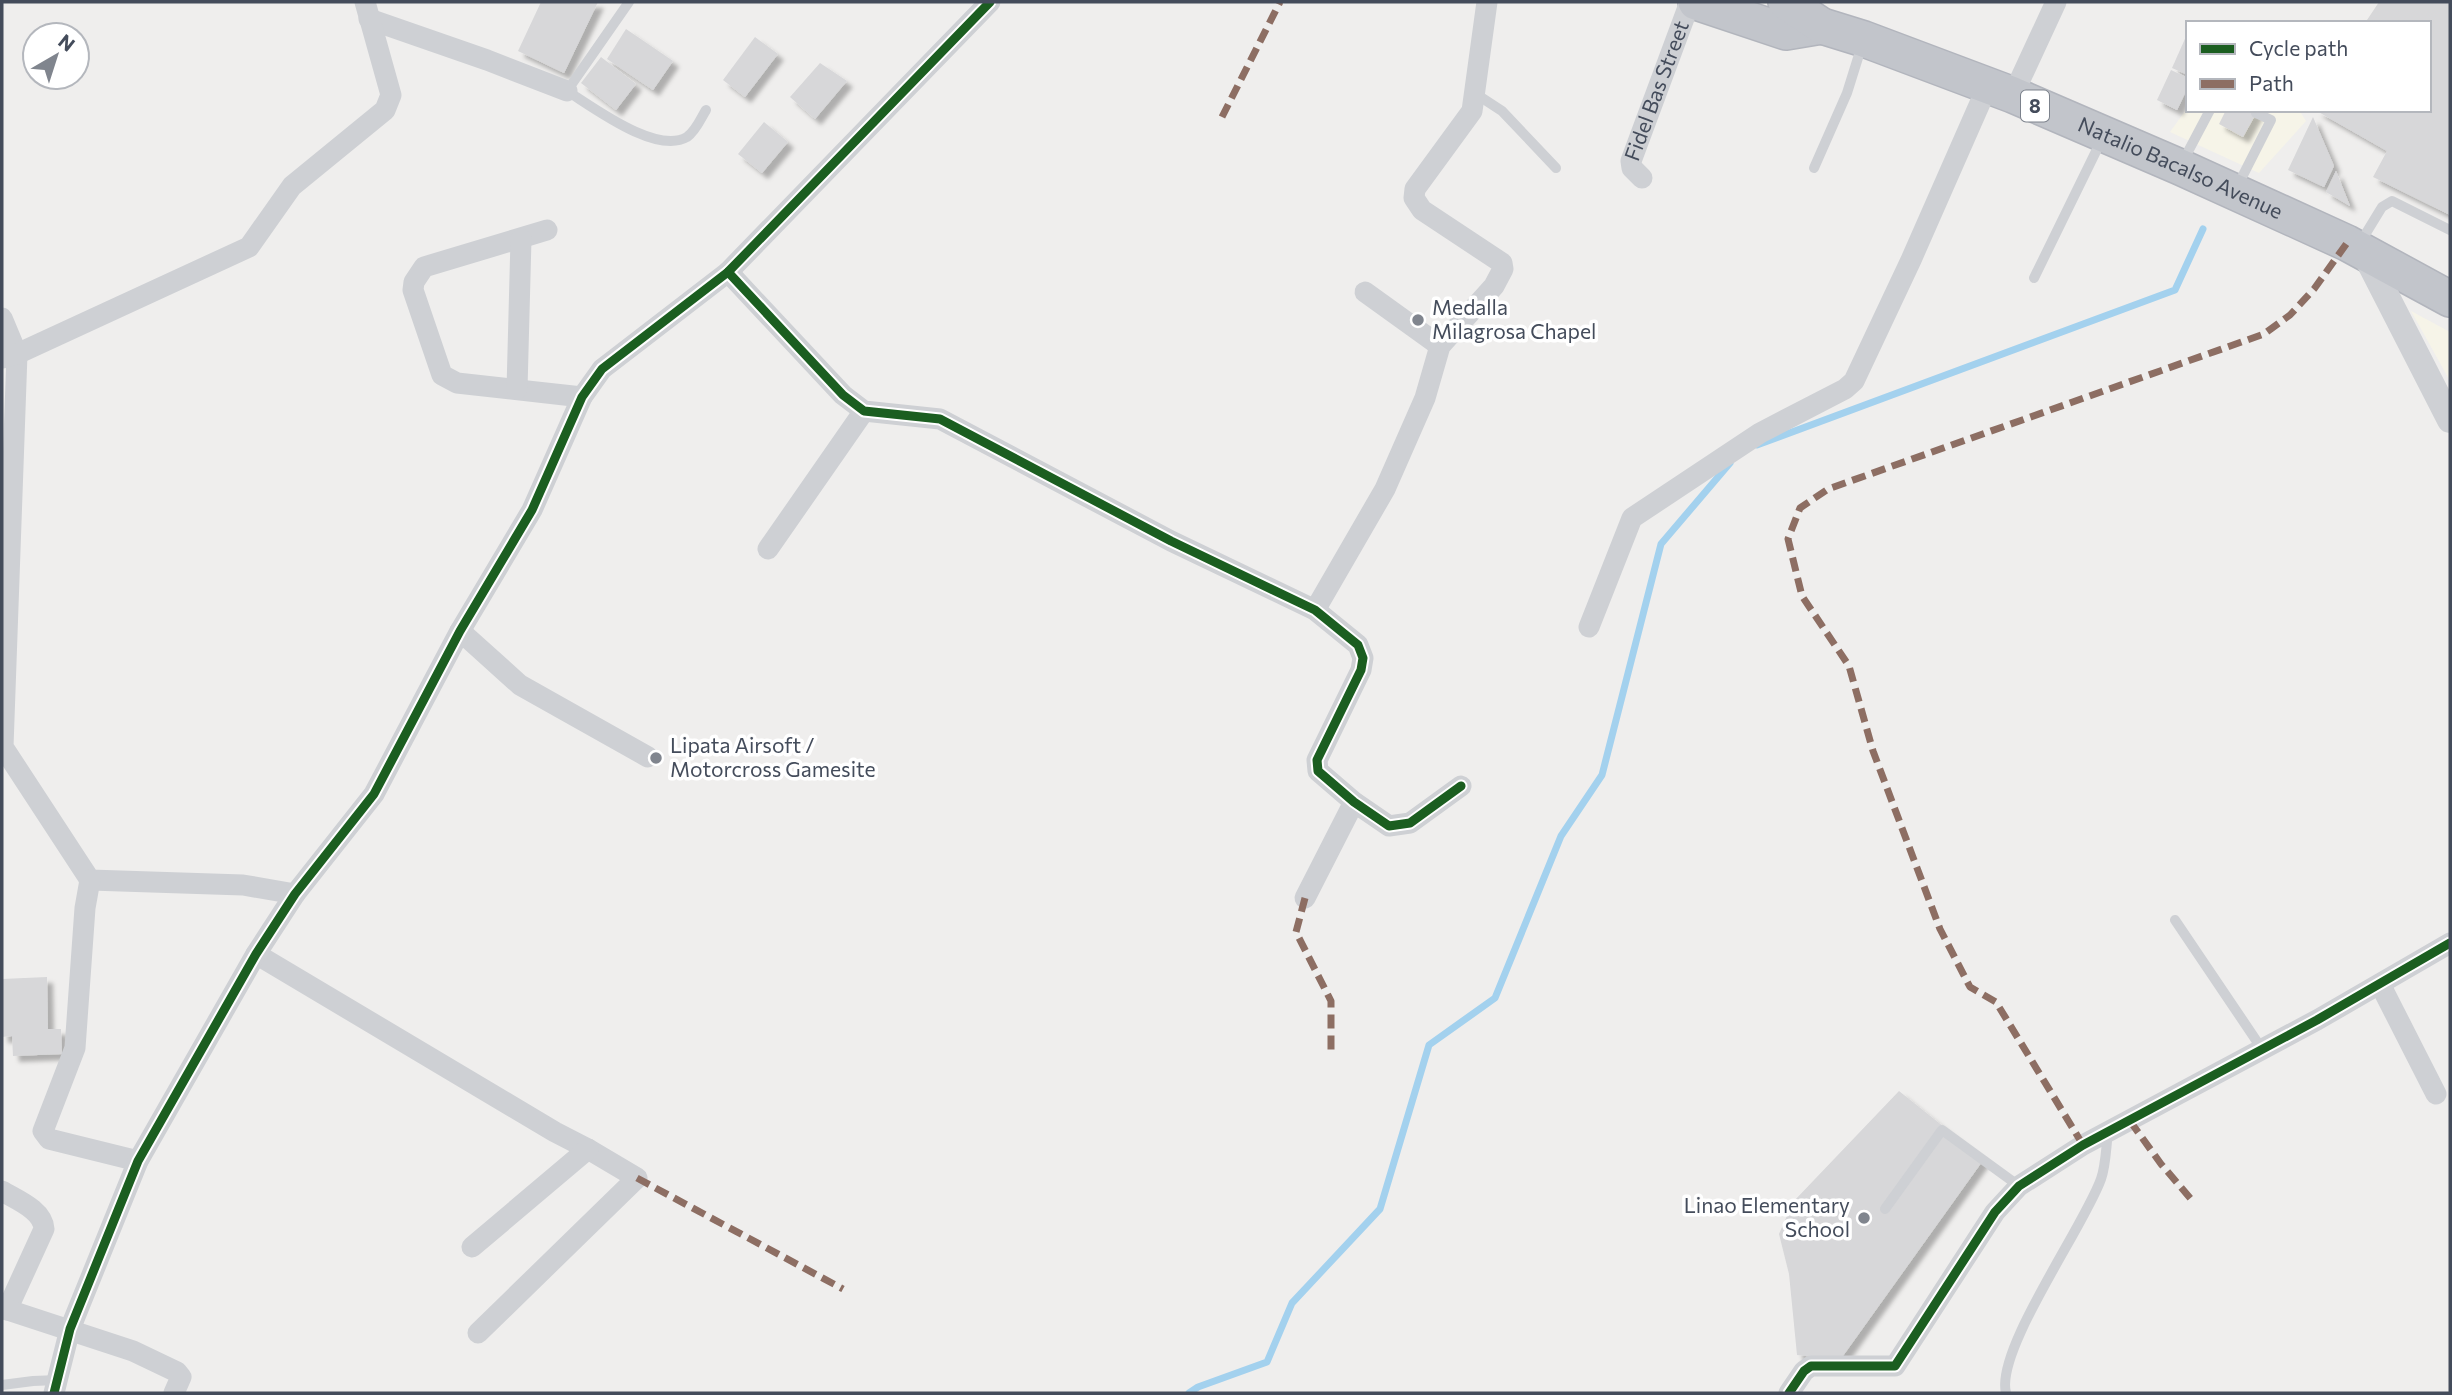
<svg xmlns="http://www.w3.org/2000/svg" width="2452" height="1395" viewBox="0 0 2452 1395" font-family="Commissioner,sans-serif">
  <defs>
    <filter id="shadow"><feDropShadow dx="6" dy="6" stdDeviation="2" flood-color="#0004"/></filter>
  </defs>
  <rect width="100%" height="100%" fill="#efeeed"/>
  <g fill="#f6f4e8">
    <polygon points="2188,107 2188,110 2299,110 2306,121 2259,173 2170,132"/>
    <polygon points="2411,311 2450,332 2450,381"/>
  </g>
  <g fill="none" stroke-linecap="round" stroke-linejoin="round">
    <g stroke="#a3d1ee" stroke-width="7">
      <polyline points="1757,445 2175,290 2203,229"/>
      <polyline points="1189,1393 1198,1387 1267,1362 1292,1303 1380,1209 1429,1045 1495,998 1561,836 1602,775 1661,544 1730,463"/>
    </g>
  </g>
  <g fill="#d7d7d9" filter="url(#shadow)">
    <polygon points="541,2 598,2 564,73 518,51"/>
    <polygon points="2379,2 2450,2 2450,215 2373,177 2387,151 2315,110 2429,110 2429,23 2365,23"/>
    <polygon points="626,29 673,61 653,90 607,59"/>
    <polygon points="2188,32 2188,75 2172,68"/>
    <polygon points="755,37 778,54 745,97 723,80"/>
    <polygon points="601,57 636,84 616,110 581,83"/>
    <polygon points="820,63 847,81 815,119 790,97"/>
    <polygon points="2171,70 2188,78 2188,87 2177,110 2157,100"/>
    <polygon points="2226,110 2258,110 2243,137 2219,124"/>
    <polygon points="2313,117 2334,166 2324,187 2288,170"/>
    <polygon points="764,122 788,142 762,173 738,154"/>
    <polygon points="2336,171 2350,206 2326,192"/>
    <polygon points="47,977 48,1029 61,1029 62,1054 13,1056 12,1036 2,1037 2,979"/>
    <polygon points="1899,1091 1984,1159 1840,1360 1797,1355 1789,1274 1779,1234 1793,1202"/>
  </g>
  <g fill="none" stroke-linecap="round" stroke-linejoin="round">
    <defs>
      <g id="trunk">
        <polyline points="1696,2 1786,32 1822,26"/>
        <path id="s2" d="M1786,2L1822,26L1864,39L2013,95L2180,167L2347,243L2450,299"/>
      </g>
    </defs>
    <use href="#trunk" stroke="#b2b5bd" stroke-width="38"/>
    <g stroke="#ced0d4" stroke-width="10">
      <path d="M629,2L567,91C593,107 656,155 687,137C696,131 701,118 706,110"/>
      <polyline points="1476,94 1502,111 1556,168"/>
      <polyline points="2182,163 2210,110"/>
      <polyline points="1814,168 1847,93 1862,45"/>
      <polyline points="2236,189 2271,120 2256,113"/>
      <polyline points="2360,243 2382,207 2392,201 2450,230"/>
      <polyline points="2034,278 2103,137"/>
      <polyline points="2175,920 2262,1049"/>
      <polyline points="1885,1209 1942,1130 2019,1186"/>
      <polyline points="2,1385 33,1381 58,1380"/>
      <path d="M2006,1393C1995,1350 2084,1227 2101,1179C2106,1165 2106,1147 2108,1132"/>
    </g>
    <g stroke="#ced0d4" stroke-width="21">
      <polyline points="369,19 487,60 567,91"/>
      <polyline points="2013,95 2056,2"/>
      <path id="s1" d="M1642,178L1632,168L1631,161L1690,2"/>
      <polyline points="547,230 424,267 414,282 413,290 442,375 457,383 582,397"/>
      <polyline points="728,272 843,395 864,411 940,419 1171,541 1315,610 1358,645 1363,658 1361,670 1317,760 1318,771 1354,802 1389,826 1410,823 1461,786"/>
      <polyline points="1365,292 1440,346"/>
      <polyline points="2,318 17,354 3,747 90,880 243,885 295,894"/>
      <polyline points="2,358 17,354 249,247 292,186 385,110 391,95 365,2"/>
      <polyline points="517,389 521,239"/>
      <polyline points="768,549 864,411"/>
      <polyline points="1315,610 1385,489 1425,398 1440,346 1494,286 1503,269 1502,263 1422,210 1414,198 1415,189 1472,111 1487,2"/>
      <polyline points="1589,627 1632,518 1760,433 1845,389 1854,381 1911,260 1988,85"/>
      <polyline points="460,631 520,685 648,757"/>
      <polyline points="90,880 85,908 75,1048 43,1131 49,1139 138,1161"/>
      <polyline points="1305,898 1354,802"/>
      <polyline points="256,954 555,1132 588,1149 637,1178 478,1333"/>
      <polyline points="2380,984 2436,1094"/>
      <path d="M2,1191C17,1200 43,1210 44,1229L7,1310"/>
      <polyline points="472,1247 588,1149"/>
      <polyline points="2,1308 133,1351 177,1372 181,1377 174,1393"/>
      <polyline points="54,1393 70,1329 138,1161 256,954 295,894 374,794 460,631 532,510 582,397 602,369 728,272 990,2"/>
      <polyline points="1789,1393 1804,1371 1811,1366 1895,1366 1995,1212 2019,1186 2083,1145 2317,1020 2450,943"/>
    </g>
    <polyline stroke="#ced0d4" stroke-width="26" points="2364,252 2450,420"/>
    <use href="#trunk" stroke="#c2c5cb" stroke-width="35"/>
    <g stroke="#8d6e63" stroke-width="7" stroke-dasharray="14 7" stroke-linecap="butt">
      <polyline points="1222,117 1280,2"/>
      <polyline points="1305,898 1296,932 1331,1001 1331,1053"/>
      <polyline points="2130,1121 2161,1164 2191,1199"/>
      <polyline points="2083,1145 1996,1002 1970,987 1940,929 1873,751 1849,666 1802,596 1788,539 1800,508 1828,489 2264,334 2290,315 2314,289 2347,243"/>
      <polyline points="637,1178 843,1289"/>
    </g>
    <defs>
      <g id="cycleway">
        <polyline points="728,272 843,395 864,411 940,419 1171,541 1315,610 1358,645 1363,658 1361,670 1317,760 1318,771 1354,802 1389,826 1410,823 1461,786"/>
        <polyline points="54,1393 70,1329 138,1161 256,954 295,894 374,794 460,631 532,510 582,397 602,369 728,272 990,2"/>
        <polyline points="1789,1393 1804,1371 1811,1366 1895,1366 1995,1212 2019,1186 2083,1145 2317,1020 2450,943"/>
      </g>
    </defs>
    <use href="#cycleway" stroke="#fff" stroke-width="13"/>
    <use href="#cycleway" stroke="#1b5e20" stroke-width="9"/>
  </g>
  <g fill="#80858e" stroke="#fff" stroke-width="2.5">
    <circle cx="1418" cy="320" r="7"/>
    <circle cx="656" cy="758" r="7"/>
    <circle cx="1864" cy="1218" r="7"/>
  </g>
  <g text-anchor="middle" stroke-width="7" stroke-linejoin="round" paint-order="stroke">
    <rect fill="#fff" stroke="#7c828c" stroke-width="2" x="2021" y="90.5" width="28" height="31" rx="5"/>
    <g font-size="19" font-weight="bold" fill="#444c5b">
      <text x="2035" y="113">8</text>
    </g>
    <g font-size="21" fill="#444c5b" stroke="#fff">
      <text dy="7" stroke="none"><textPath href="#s1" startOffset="96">Fidel Bas Street</textPath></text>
      <text dy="7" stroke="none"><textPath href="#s2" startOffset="429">Natalio Bacalso Avenue</textPath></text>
    </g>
    <g font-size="21" fill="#444c5b" stroke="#fff" text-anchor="start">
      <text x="1432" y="315">Medalla<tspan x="1432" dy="24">Milagrosa Chapel</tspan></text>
      <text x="670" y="753">Lipata Airsoft /<tspan x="670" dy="24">Motorcross Gamesite</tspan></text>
      <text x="1850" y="1213" text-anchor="end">Linao Elementary<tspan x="1850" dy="24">School</tspan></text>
    </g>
  </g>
  <rect width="2452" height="1395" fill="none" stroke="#444c5b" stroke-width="7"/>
  <rect x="2186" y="21" width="245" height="91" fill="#ffffff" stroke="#b4b7bd" stroke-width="2"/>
  <rect x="2200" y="44" width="35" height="10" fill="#1b5e20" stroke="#b4b7bd" stroke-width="2"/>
  <text x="2249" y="56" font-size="21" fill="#444c5b">Cycle path</text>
  <rect x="2200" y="79" width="35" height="10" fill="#8d6e63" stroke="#b4b7bd" stroke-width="2"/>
  <text x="2249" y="91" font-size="21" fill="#444c5b">Path</text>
  <g transform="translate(56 56) rotate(39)"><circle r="33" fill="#ffffff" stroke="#b4b7bd" stroke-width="2"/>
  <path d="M0-5L12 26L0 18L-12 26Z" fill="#80858e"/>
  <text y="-10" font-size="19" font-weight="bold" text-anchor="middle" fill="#444c5b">N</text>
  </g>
</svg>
